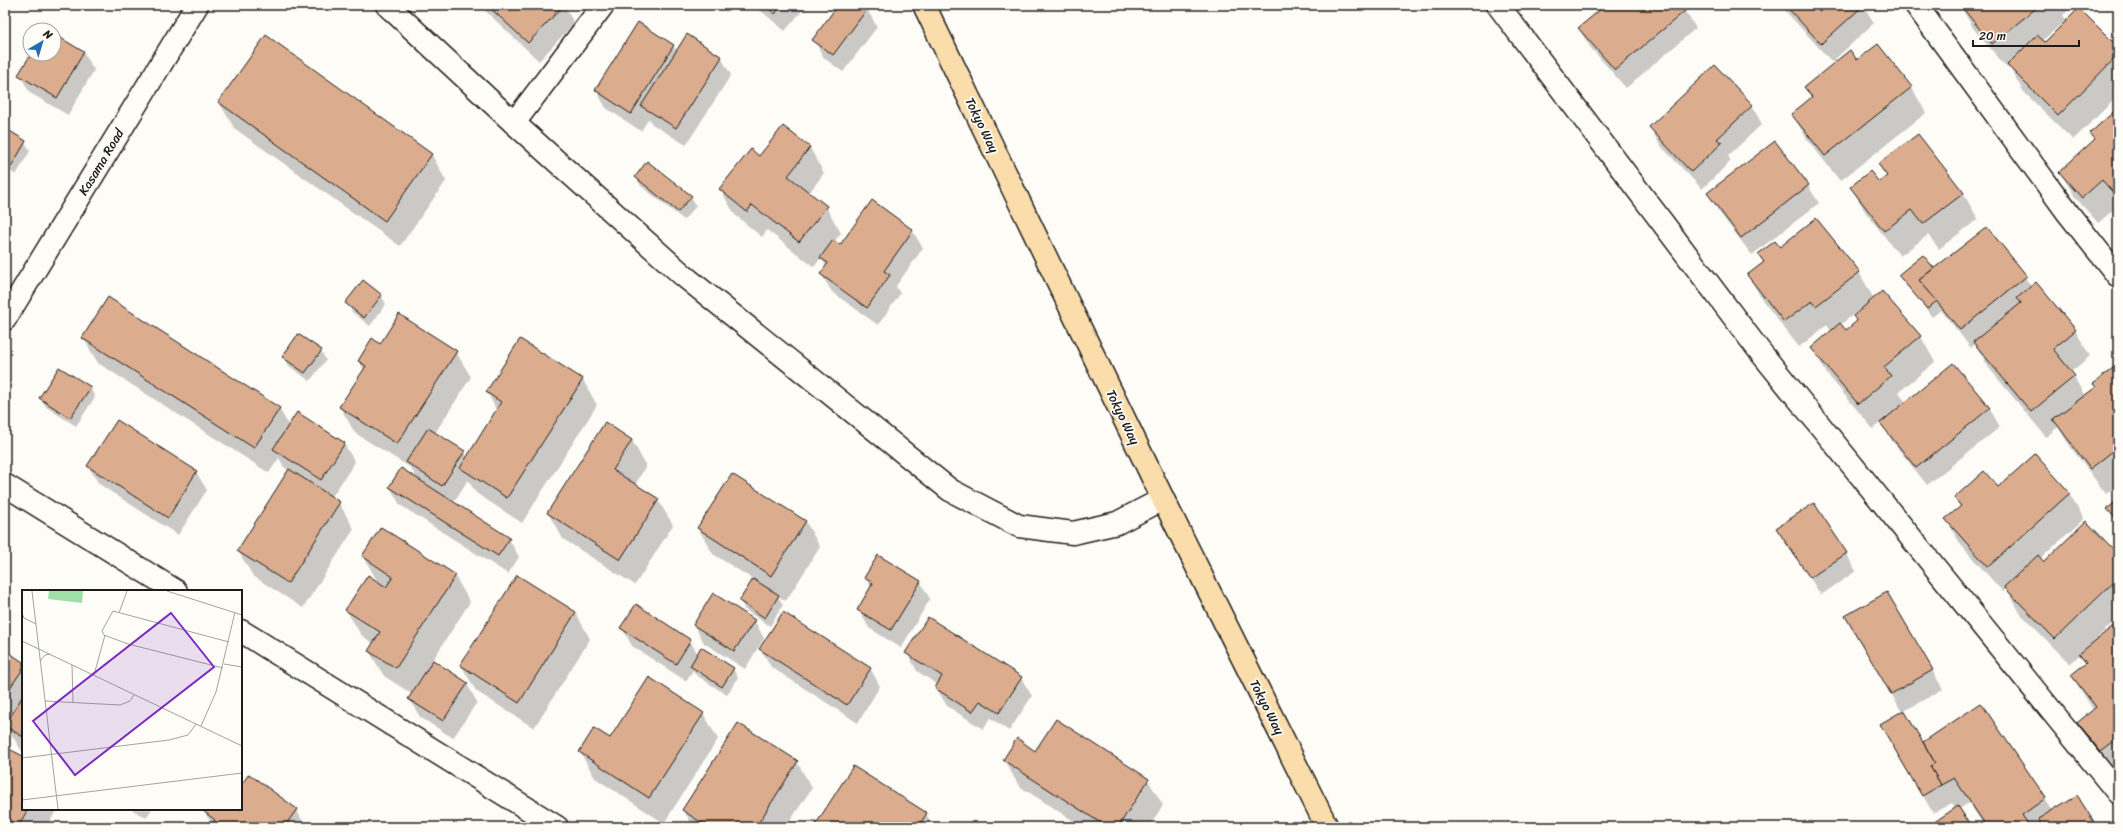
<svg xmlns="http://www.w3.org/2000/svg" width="2123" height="832" viewBox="0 0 2123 832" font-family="Sriracha,sans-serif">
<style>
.shadow{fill:#0003;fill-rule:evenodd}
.building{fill:#dcac8e;stroke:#1c1c1c}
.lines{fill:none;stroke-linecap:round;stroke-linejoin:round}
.minor-casing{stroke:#1c1c1c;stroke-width:25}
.major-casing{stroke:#1c1c1c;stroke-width:25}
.minor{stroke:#fdfcf7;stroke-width:22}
.major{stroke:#faddab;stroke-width:22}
.labels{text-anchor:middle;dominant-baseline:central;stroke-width:3.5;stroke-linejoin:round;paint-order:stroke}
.street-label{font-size:13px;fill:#1c1c1c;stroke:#fdfcf7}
.inset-road{fill:none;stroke:#a3a29f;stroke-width:1}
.view{fill:#7b2cbf;fill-opacity:0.15;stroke:#7b2cbf;stroke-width:2}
.inset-edge{fill:none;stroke:#1c1c1c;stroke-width:2}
</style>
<rect width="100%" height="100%" fill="#fdfcf7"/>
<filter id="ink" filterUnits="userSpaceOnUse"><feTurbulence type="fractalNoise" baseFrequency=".025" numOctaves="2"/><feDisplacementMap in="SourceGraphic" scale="8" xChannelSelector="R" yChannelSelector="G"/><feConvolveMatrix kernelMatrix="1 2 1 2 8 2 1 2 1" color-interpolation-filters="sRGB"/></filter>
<g filter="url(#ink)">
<g class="shadow">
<path d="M479 5H564L574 23 539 61Z"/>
<path d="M754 5H807L785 31Z"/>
<path d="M840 5H862L867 9 877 27 843 72 824 58 814 40Z"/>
<path d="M1607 5H1681L1696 28 1626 88 1590 47 1579 29Z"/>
<path d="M1780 5H1863L1874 23 1832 62Z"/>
<path d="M1960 5H2075L2063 15 2067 22 2118 48V96L2073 140 2023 91 2010 68 2008 69 1973 28ZM2065 21 2066 22 2045 44 2042 41Z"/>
<path d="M54 35 84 53 94 70 68 115 30 93 20 75 32 54H54Z"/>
<path d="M266 37 432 155 446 181 400 246 234 128 219 102Z"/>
<path d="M1877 45 1912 88 1926 113 1840 181 1807 139 1792 114 1812 99 1805 87 1857 61Z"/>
<path d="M673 46 677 51 721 57 731 75 686 145 652 124 649 118 641 131 606 108 596 90Z"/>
<path d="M1752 106 1762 124 1728 156 1731 161 1702 189 1660 145 1650 127Z"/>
<path d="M2118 109V206L2098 223 2075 197 2060 172 2095 140 2091 133Z"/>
<path d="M783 127 810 148 824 173 809 193 826 207 841 233 834 242 840 246 912 230 923 248 896 286 900 294 878 325 832 292 821 274 827 267 821 258 814 267 767 230 762 237 735 215 720 189 760 157Z"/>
<path d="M5 130 25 142 30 151 16 175 5 168Z"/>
<path d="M1775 142 1808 186 1819 203 1752 255 1718 211 1708 193Z"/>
<path d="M1879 165 1963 193 1978 219 1939 249 1928 235 1900 256 1866 213 1851 187 1879 183 1887 177Z"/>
<path d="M636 177 691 197 696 206 684 220 641 186Z"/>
<path d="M1987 228 2032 287 2075 330 2090 356 2071 372 2085 396 2118 366V484L2106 494 2069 445 2058 427 2046 437 1989 368 1975 344 1971 348 1941 310 1932 317 1900 275 1922 256 1934 270Z"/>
<path d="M1780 248 1859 272 1874 299 1882 292 1921 337 1935 362 1899 392 1906 403 1953 364 1990 409 2000 427 1927 485 1892 441 1881 422 1873 429 1827 374 1812 348 1832 332 1827 325 1799 347 1763 301 1748 275 1764 263 1759 254ZM1859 310 1858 322 1846 332 1840 325Z"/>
<path d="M381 295 386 304 370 326 352 312 347 303Z"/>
<path d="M83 338 279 408 289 426 344 444 355 462 331 498 339 503 354 529 303 608 253 576 238 551 289 471 284 467 279 458 269 473 98 363Z"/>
<path d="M520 340 583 380 597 405 522 523 476 493 468 480 453 503 509 539 519 557 508 574 400 505 390 487 418 481 411 468 355 433 340 407 364 370 359 361 380 345 456 352 471 377 435 433 464 452 467 458 497 411 487 392Z"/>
<path d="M321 351 326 360 310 381 289 366 284 357Z"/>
<path d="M90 388 95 397 76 426 46 407 41 398Z"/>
<path d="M632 440 646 466 635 485 658 500 673 525 635 585 563 539 548 513Z"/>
<path d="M2035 455 2070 494 2084 519 2040 559 2044 563 2118 555V618L2094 641 2095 642 2118 624V776L2093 749 2079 724 2094 711 2072 676 2086 665 2080 654 2070 664 2020 613 2007 589 2003 592 1961 545 1946 519 1960 507 1955 499 1998 488Z"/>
<path d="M88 466 196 472 207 490 178 535 99 484Z"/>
<path d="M733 475 806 522 820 547 786 601 778 596 783 605 770 626 745 610 740 601 754 580 713 554 698 528Z"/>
<path d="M2118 501V526L2108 509Z"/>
<path d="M381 528 455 576 470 602 432 661 467 684 477 702 453 738 420 717 409 699 412 694 384 676 369 651 374 644 361 635 346 610 379 584 363 556Z"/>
<path d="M1778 529 1846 553 1856 571 1821 595Z"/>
<path d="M518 576 576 613 590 639 534 728 476 691 461 665Z"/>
<path d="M866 578 920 581 930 599 901 648 869 628 859 610 871 588Z"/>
<path d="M1887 593 1943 689 1904 711 1923 744 1981 704 2053 811 2096 827H1985L1969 803 1959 809 1971 827H1932L1956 809 1952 803 1933 813 1881 724 1902 712 1857 635Z"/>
<path d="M754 620 764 638 745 669 704 643 694 625Z"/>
<path d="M622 628 690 641 698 654 733 669 738 678 727 695 696 675 693 670 686 681 632 646Z"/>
<path d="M761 649 870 668 880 686 858 723 771 667Z"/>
<path d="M5 651 23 663V753L11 734 8 738 5 737Z"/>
<path d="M907 653 1021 678 1032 696 1009 731 990 718 983 729 947 706 936 688 938 685 917 671Z"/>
<path d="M703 713 718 739 664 823 595 778 580 752 610 739Z"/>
<path d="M5 748 23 757V809H57L47 827H5Z"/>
<path d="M1036 752 1148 780 1163 805 1149 827H1083L1019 786 1004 760Z"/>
<path d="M797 762 812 788 786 827H693L684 810Z"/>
<path d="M853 767 926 814 934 827H815Z"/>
<path d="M241 787 296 809 306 827H211L212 825 204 811 206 809H241Z"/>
<path d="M131 809H152L146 818Z"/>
</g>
<g class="building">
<path d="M487 5H564L528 43Z"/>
<path d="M764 5H782L775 14Z"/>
<path d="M838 5H863L868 8 833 55 812 40Z"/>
<path d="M1606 5H1682L1686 10 1615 70 1578 28Z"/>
<path d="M1785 5H1864L1821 44Z"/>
<path d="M1960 5H2040L1992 44Z"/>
<path d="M2079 8 2118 47V55L2058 116 2007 65 2037 35 2045 42Z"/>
<path d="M638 22 674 45 631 114 595 90Z"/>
<path d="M54 34 84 52 57 98 18 75 31 54H54Z"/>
<path d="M687 34 722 57 676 128 641 106Z"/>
<path d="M266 35 432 154 385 221 218 102Z"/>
<path d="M1878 44 1912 87 1825 156 1791 114 1812 97 1804 87 1850 50 1857 60Z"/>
<path d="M1715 65 1753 105 1717 139 1722 143 1691 172 1649 127Z"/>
<path d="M2118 108V195L2117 197 2102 180 2082 198 2059 172 2095 139 2090 133Z"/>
<path d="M783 126 810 147 788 176 827 206 799 242 752 205 747 212 719 189 751 149 759 156Z"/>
<path d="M5 128 26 141 11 167 5 163Z"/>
<path d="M1918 134 1964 193 1923 224 1912 210 1884 231 1850 187 1870 171 1879 182 1887 176 1878 164Z"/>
<path d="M1775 141 1809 185 1741 238 1707 193Z"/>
<path d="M647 161 692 196 678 212 635 177Z"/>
<path d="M872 200 913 230 884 271 890 275 867 308 820 274 828 263 820 258 833 240 840 245Z"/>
<path d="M1816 218 1860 272 1816 306 1812 301 1784 322 1747 275 1764 262 1758 254 1775 241 1780 247Z"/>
<path d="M1987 227 2027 276 1960 330 1919 280Z"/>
<path d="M1923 255 1934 268 1919 280 1937 301 1927 309 1898 275Z"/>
<path d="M363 280 382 295 364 318 345 303Z"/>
<path d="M2036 282 2076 330 2053 349 2075 376 2031 412 1973 342 2021 303 2017 298Z"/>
<path d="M1882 291 1921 336 1884 367 1891 376 1858 404 1811 348 1840 323 1846 330 1857 321 1853 316Z"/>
<path d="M108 297 280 408 254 448 82 338Z"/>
<path d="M399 314 457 351 397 444 339 407 366 366 358 361 372 338 380 344Z"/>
<path d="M298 334 322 350 305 373 282 357Z"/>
<path d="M520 339 583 379 507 498 460 468 501 402 486 392Z"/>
<path d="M1953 363 1990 408 1916 468 1880 423Z"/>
<path d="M2118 364V447L2090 469 2053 419 2096 387 2093 384Z"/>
<path d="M59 367 91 387 70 418 39 398Z"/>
<path d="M297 412 345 443 321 480 273 449Z"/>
<path d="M117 420 197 471 168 518 87 466Z"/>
<path d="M605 422 632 440 613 470 659 499 620 560 547 513Z"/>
<path d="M428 428 465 451 442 486 406 462Z"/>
<path d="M2035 454 2070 493 1988 567 1945 519 1961 506 1954 498 1984 471 1998 487Z"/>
<path d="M401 468 510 538 498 556 389 487Z"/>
<path d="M289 469 340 502 288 583 237 551Z"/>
<path d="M732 474 806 521 771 576 697 528Z"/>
<path d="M2118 500V521L2107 509Z"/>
<path d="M1814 503 1847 553 1810 578 1776 528Z"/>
<path d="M2086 521 2118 554V578L2055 639 2004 587 2038 555 2044 562Z"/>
<path d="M381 527 456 575 396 668 368 651 380 632 345 610 368 575 386 587 393 577 362 556Z"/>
<path d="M878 555 921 581 891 630 857 610 873 583 864 578Z"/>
<path d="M517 575 576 612 519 703 460 665Z"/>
<path d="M753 579 779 595 765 618 739 601Z"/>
<path d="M1887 592 1933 670 1891 694 1845 616Z"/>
<path d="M713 593 755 620 734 651 693 625Z"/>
<path d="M636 604 691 640 676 664 620 628Z"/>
<path d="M783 612 871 668 847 705 759 649Z"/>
<path d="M928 617 1022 677 999 713 980 701 972 712 935 688 942 676 905 653Z"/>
<path d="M2118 622V739L2101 752 2077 723 2096 707 2071 675 2086 663 2079 654Z"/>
<path d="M701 647 734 668 722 687 690 666Z"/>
<path d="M5 650 23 662V669L5 695Z"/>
<path d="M433 660 468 683 443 721 408 699Z"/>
<path d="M649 677 704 713 649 798 579 752 594 728 610 738Z"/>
<path d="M23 695V737L5 726Z"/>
<path d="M1981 703 2046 798 2022 815 2030 827H1987L1954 778 1941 785 1930 766 1935 763 1923 742Z"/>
<path d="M1904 710 1935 763 1930 766 1941 785 1922 796 1880 724Z"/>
<path d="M1056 719 1149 779 1118 827H1107L1003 760 1017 738 1035 751Z"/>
<path d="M738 723 798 761 756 827H708L682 810Z"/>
<path d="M5 747 23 756V809H28L18 827H5Z"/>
<path d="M853 766 927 813 918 827H814Z"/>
<path d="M249 774 297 809 284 827H209L215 820 203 811 205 809H241V785Z"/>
<path d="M2077 795 2097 827H2043L2038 819Z"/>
<path d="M1958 806 1972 827H1931L1930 825Z"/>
</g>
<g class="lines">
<defs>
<g id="minor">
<path d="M387 5 514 123 684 276 950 490 1019 526 1073 533 1117 523 1163 499"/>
<path d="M1498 5 1758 349 2118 793"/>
<path d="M1916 5 2068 213 2118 276"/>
<path d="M514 123 603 5"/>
<path d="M5 319 197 5"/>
<path d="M5 485 176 591"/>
<path d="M241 631 557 827"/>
</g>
<path id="major" d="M924 5 1163 499 1327 827"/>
</defs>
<use href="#minor" class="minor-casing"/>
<use href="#major" class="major-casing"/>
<use href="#minor" class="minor"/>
<use href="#major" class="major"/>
</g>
</g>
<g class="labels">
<g class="street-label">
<text transform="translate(982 125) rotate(64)">Tokyo Way</text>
<text transform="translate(101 162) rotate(-59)">Kasama Road</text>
<text transform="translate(1123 417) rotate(64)">Tokyo Way</text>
<text transform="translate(1267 707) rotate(63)">Tokyo Way</text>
</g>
</g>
<g transform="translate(22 590)">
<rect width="220" height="220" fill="#fdfcf7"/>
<path d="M27 1H61L60 13 26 9Z" fill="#a1dfa8"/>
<path class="inset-road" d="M10 1 36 219M145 1 220 25M0 23 2 28 14 34M97 23 105 1M0 51 220 156M18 71 23 65 28 64M202 74 220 77M50 75 51 113M201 78 106 54 82 45 80 41 91 21 207 52M72 85 83 45M23 111 98 115 108 111 112 105M179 136 194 102 213 22M0 168 147 150 166 145 174 134M0 210 220 183"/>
<path class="view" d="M149 23 192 77 53 185 11 131Z"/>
<rect width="220" height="220" class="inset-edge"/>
</g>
<rect width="2123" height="832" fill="none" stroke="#fdfcf7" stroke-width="20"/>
<rect x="10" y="10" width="2103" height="812" fill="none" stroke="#1c1c1c" stroke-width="1.5" filter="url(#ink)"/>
<g transform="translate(42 42) rotate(38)"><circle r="19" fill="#fdfcf7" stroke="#a3a29f"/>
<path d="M0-3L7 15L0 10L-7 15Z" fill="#1f6fb2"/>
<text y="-6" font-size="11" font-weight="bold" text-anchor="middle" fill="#1c1c1c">N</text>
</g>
<path d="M1973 40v6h106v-6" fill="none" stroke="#1c1c1c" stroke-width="2"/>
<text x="1979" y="40" font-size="12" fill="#1c1c1c" stroke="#fdfcf7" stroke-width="3" paint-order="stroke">20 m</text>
</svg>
